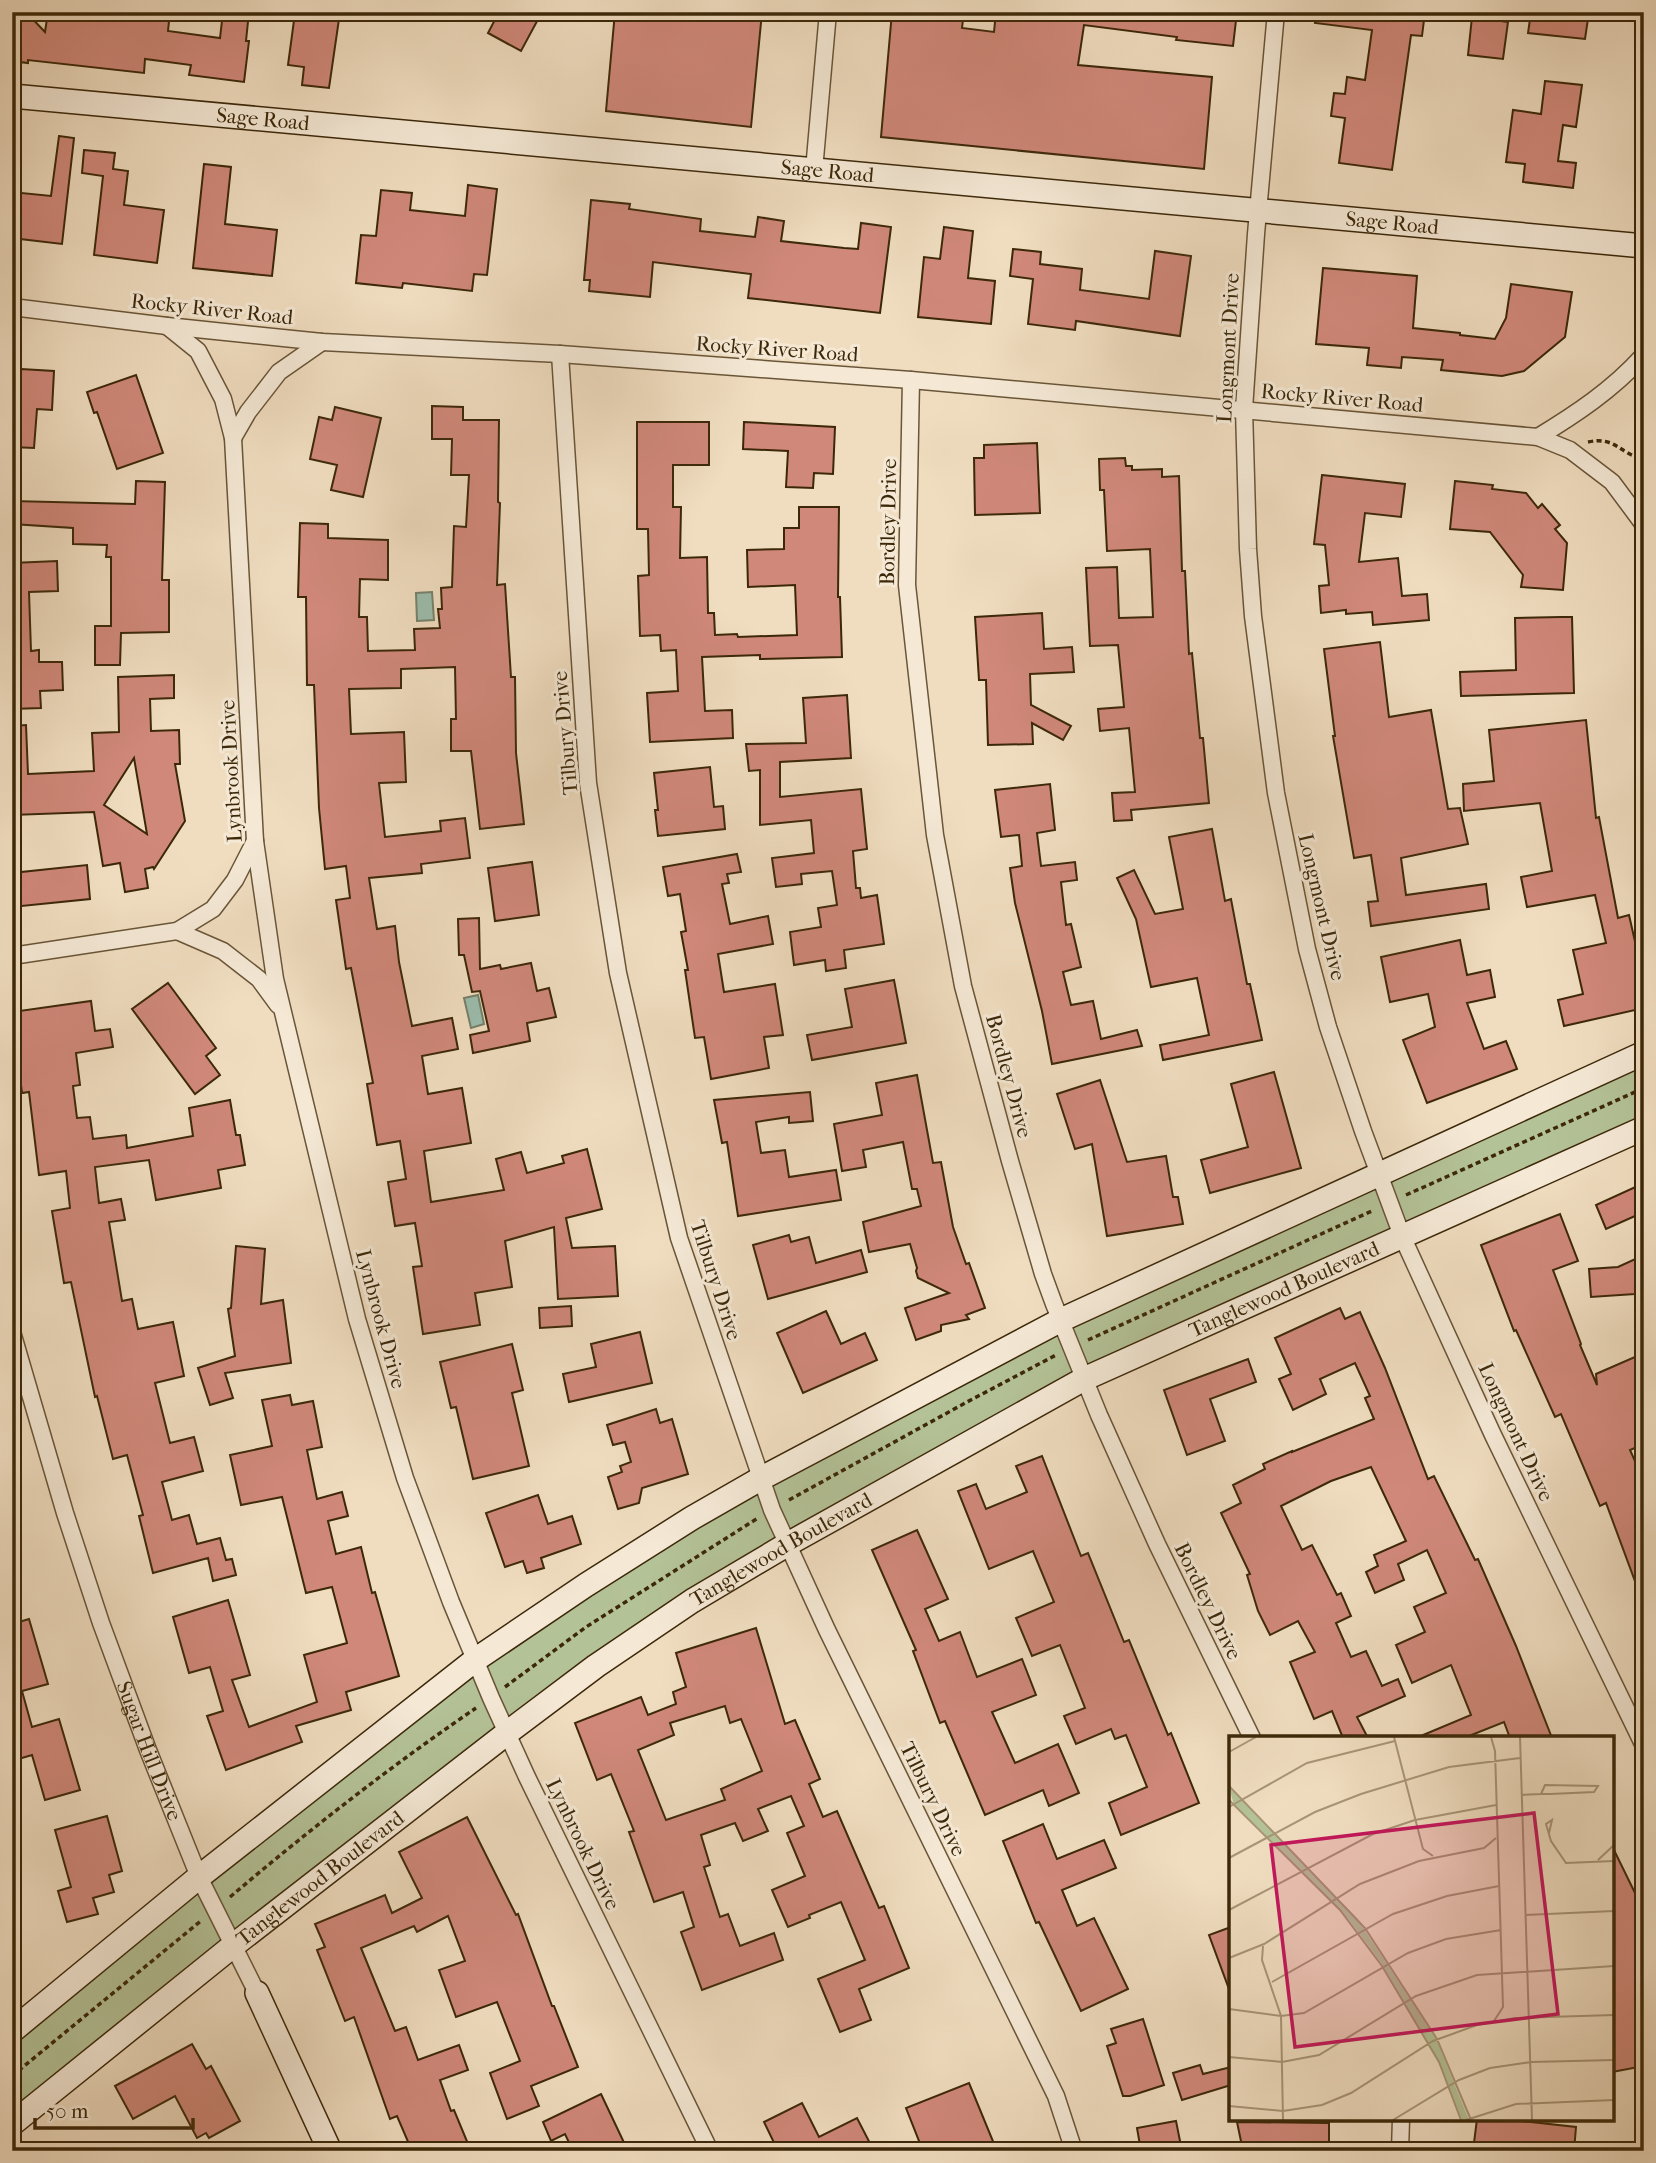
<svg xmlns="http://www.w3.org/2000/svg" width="1656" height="2163" viewBox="0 0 1656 2163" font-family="'IM FELL French Canon',serif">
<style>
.green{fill:#b4c297;stroke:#787550;stroke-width:2}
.water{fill:#9bbdad;stroke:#75816b;stroke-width:2}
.building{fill:#d0887a;stroke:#3c2809;stroke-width:2;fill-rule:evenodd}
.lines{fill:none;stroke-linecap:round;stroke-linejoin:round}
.street-casing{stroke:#695537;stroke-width:19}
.secondary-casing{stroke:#3c2809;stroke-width:26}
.path{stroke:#3c2809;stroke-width:3.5;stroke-dasharray:5 3.5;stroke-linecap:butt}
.street{stroke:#f5e9d6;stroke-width:16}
.secondary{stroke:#f5e9d6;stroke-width:23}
.labels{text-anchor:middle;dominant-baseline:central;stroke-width:6;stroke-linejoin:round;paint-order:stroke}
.street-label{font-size:21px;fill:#3c2809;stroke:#f5e9d6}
.inset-road{fill:none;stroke:#a89577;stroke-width:2}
.view{fill:#c2185b;fill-opacity:0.15;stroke:#c2185b;stroke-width:3.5}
.inset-edge{fill:none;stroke:#3c2809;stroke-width:3.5}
</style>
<rect width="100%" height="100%" fill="#f0ddc0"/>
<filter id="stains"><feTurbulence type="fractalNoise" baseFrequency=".00286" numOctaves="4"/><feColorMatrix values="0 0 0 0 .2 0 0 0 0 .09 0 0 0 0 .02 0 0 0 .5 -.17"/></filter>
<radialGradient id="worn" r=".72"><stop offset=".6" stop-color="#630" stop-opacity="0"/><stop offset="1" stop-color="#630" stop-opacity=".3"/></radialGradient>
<path class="green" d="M1644 1061V1119L793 1532 12 2113V2039L473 1671 679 1533 1056 1329Z"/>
<g class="water">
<path d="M432 592 434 620 417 621 416 593Z"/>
<path d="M478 995 484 1024 471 1028 464 998Z"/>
</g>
<g class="building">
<path d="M12 12H26L45 32 48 12H170L168 31 220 38 223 12H249L246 41H249L244 82 189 75 191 65 145 59 144 73 28 60V63L12 61Z"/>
<path d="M499 12H542L521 51 488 33Z"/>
<path d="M615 12H633L684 19V12H762L751 127 606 111Z"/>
<path d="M892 12 963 20 962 28 994 32 996 12H1019L1057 16 1058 12H1237L1233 46 1176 40 1177 37 1084 25 1078 65 1212 77 1204 169 881 137Z"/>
<path d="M1316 12H1425L1422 36 1411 35 1392 170 1339 163 1345 118 1331 116 1334 93 1345 94 1347 77 1365 80 1372 30 1315 23Z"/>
<path d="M1531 12H1589L1585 39 1528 33Z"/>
<path d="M295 13 339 19 329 88 302 85 304 67 288 65Z"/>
<path d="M1472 17 1508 22 1503 59 1468 55Z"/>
<path d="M1545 81 1582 85 1576 127 1563 125 1558 161 1576 163 1573 188 1523 182 1525 164 1506 162 1513 110 1541 114Z"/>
<path d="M59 136 74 138 62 244 12 238V192L51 196Z"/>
<path d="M84 150 115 153 113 169 128 171 124 205 164 210 157 263 94 255 103 176 82 173Z"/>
<path d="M204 164 231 167 225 224 277 230 272 276 193 268Z"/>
<path d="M468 185 497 189 487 275 474 274 472 291 403 283 402 288 356 283 361 235 376 236 381 190 412 193 410 210 465 216Z"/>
<path d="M591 200 630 204 629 209 701 219 700 231 755 237 758 217 784 221 781 241 844 248 858 249 861 223 891 227 880 313 748 298 751 274 653 262 650 297 589 291 590 280H584Z"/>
<path d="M944 227 973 231 968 278 995 281 991 324 918 317 924 257 940 259Z"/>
<path d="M1013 249 1041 252 1040 264 1082 269 1080 290 1149 299 1155 251 1191 256 1180 336 1076 321 1075 330 1028 324 1033 279 1010 276Z"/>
<path d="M1323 268 1417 276 1413 328 1460 333V335L1495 339 1506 318 1511 284 1572 292 1565 337 1524 371 1502 376 1441 370 1443 360 1402 357 1401 368 1367 365 1369 348 1316 344Z"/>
<path d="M21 369 54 371 52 410 37 409 34 448 12 447V395L20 396Z"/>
<path d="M136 375 163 453 117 469 97 412 94 413 87 392Z"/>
<path d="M432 406 463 407V420H499L498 502 500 503 497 585 505 584 511 677H515L516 753 524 824 480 829 471 751H451V719H456L455 667 401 669V688L349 689 351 734 404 732 406 782 379 783 385 837 441 831 440 821 465 818 470 858 421 864 422 873 369 878 377 929 395 926 399 962 412 1026 452 1018 458 1049 422 1056 428 1094 462 1088 471 1143 424 1151 431 1202 504 1190 496 1159 521 1152 527 1173 564 1163 562 1156 587 1149 602 1209 566 1218 572 1248 615 1246 618 1296 558 1299 554 1227 505 1241 512 1287 475 1293 480 1325 423 1334 413 1267 422 1266 415 1223 395 1226 388 1182 406 1179 400 1141 377 1145 367 1084 373 1083 351 968 346 969 336 900 350 898 346 866 325 869 319 808 314 685H307L306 597H298L300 523 328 524V538L388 540V580L360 579 359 617H367L368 651 415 650 414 629 440 628 438 609H442L441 588 452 587 454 526 466 527 469 475H451L452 439H432Z"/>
<path d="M335 407 381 418 363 497 331 490 337 465 310 459 319 417 332 420Z"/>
<path d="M637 422H709V465H673V507H681L680 558 707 557 708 613H714L715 635 737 634 738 637 797 635 795 585 748 587 747 550 784 549V528H799V507H839L838 597H840L842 657 760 659V655L702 657 705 711 732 710 733 738 650 742 647 693 678 691 676 650 661 651 660 635 640 636 638 576 649 575 648 529H637Z"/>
<path d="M744 422 835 427 833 474 814 473 813 488 786 487 788 451 743 449Z"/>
<path d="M1037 443 1040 513 975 515 974 458H984V445Z"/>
<path d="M1125 458 1126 466H1132V470L1162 469V477L1179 476 1182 571H1185L1189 654 1192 653 1200 738H1203L1209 803 1131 810 1132 820 1114 821 1112 793 1135 792 1129 728 1100 731 1098 709 1124 707 1118 645 1090 646 1086 568 1117 567 1119 618 1153 617 1150 549 1107 551 1104 490H1100L1099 459Z"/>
<path d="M1322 475 1405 484 1401 517 1365 513 1359 562 1398 558 1402 596 1427 594 1429 620 1373 625 1372 612 1346 614V610L1321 613 1319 586 1329 585 1325 545 1314 544Z"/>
<path d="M136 481 165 482 162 580H169V632L121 633 120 665H95V626H111V557H106L107 545 73 544V528L12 524V501L135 504Z"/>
<path d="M1455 481 1493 485 1492 489 1526 493 1538 508 1542 504 1560 525 1555 529 1567 543 1563 590 1521 587 1523 575 1490 532 1450 529Z"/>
<path d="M57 561 58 591 29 592 31 651 39 650V662H62L63 690 40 691 41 708 12 709V563Z"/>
<path d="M1042 613 1044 649 1072 647 1074 672 1030 674 1031 705 1071 726 1063 740 1032 723 1033 744 988 745 986 680H979L975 617Z"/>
<path d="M1561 617H1572L1574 693 1461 696 1460 672 1516 670 1515 618Z"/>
<path d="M1380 642 1389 717 1431 710 1448 809 1460 808 1468 844 1401 858 1406 895 1486 884 1489 909 1371 926 1368 902 1378 901 1371 855 1354 858 1333 736H1335L1324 649Z"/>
<path d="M174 675V698L150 699 151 731 179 730 180 764H175L185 821 154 869 153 867 145 869 148 888 125 892 120 863 103 866 94 812 12 815V726L26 725 28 774 94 771 92 733 119 732 118 677ZM134 758 147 834 104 805Z"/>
<path d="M847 695 851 758 780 762V797L861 789 867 849 853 851 856 888H860L861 898 877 895 884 944 844 950 846 968 826 971 825 960 794 965 790 932 821 927 818 908 837 905 832 871 801 874 802 884 776 887 772 858 814 853 811 820 760 825V770L749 771 746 744 806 743 803 698Z"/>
<path d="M1586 720 1596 818 1599 817 1618 918 1629 915 1644 981V1008L1564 1026 1558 1000 1583 994 1573 950 1606 943 1595 895 1527 907 1521 877 1552 871 1540 803 1464 811 1463 784 1494 781 1489 730Z"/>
<path d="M710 767 714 807 723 806 725 829 658 836 655 810H658L654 773Z"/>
<path d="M1050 784 1055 830 1037 833 1041 866 1075 862 1077 880 1061 882 1066 925 1071 924 1081 967 1063 972 1071 1005 1093 1001 1101 1039 1137 1030 1142 1046 1052 1064 1042 1011 1015 903 1010 868 1022 866 1019 835 1001 837 995 790Z"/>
<path d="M1212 829 1225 901 1231 899 1247 984H1250L1262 1040 1163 1060 1160 1045 1209 1035 1197 978 1151 987 1136 919 1117 878 1134 870 1155 914 1183 909 1169 837Z"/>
<path d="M737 854 741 872 727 874 729 883 722 884 730 924 768 916 773 944 718 954 724 992 775 984 783 1035 764 1037 769 1068 711 1079 704 1037 695 1038 685 970H688L681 932 686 931 680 894 668 896 663 867Z"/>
<path d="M532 862 539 915 495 921 488 868Z"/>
<path d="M87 865 90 899 12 907V873Z"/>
<path d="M479 918 480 969 500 965 501 969 531 963 537 991 549 988 556 1017 527 1023 530 1041 473 1053 470 1035 489 1031 480 991 472 992 464 955H459L458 919Z"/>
<path d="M1460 940 1467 975 1490 970 1495 997 1467 1003 1484 1049 1506 1041 1517 1069 1427 1103 1403 1040 1435 1027 1428 994 1390 1002 1381 957Z"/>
<path d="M894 980 906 1043 812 1060 807 1035 852 1027 845 989Z"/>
<path d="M168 983 216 1048 206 1056 220 1075 195 1094 132 1009Z"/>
<path d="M91 1001 95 1031 110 1029 113 1047 76 1053 80 1085 73 1086 77 1118 90 1117 93 1139 126 1135 127 1148 193 1136 189 1108 230 1100 236 1135H240L245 1165 218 1170 221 1188 156 1200 149 1160 95 1167 99 1203 121 1199 125 1220 109 1222 122 1301 132 1299 138 1329 173 1322 184 1376 155 1383 170 1443 194 1437 203 1471 162 1482 172 1520 189 1515 197 1544 220 1538 226 1560 232 1559 236 1575 213 1581 208 1558 153 1573 139 1516 143 1515 127 1455 113 1459 97 1396 95 1397 71 1282 64 1283 52 1211 70 1208 66 1171 39 1175 29 1092 22 1093 12 1012Z"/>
<path d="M1274 1072 1301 1168 1210 1193 1201 1160 1248 1147 1231 1084Z"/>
<path d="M917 1075 933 1163 941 1162 953 1227 966 1264 969 1263 985 1308 966 1315 969 1319 941 1325V1331L916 1340 905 1308 949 1293 918 1278 916 1271 917 1268 910 1244 869 1252 863 1222 921 1206 917 1189H912L903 1142 863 1150 866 1167 842 1171 834 1124 882 1115 876 1083Z"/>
<path d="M1100 1080 1127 1162 1166 1156 1173 1197H1178L1183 1224 1107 1236 1092 1144 1075 1149 1057 1094Z"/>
<path d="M810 1092 813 1121 789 1123V1117L756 1122 761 1153 785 1150 789 1177 836 1170 841 1200 738 1216 727 1142 722 1143 714 1100Z"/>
<path d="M1644 1183V1212L1606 1229 1596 1205Z"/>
<path d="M1560 1214 1578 1261 1553 1270 1581 1344 1580 1345 1597 1385 1596 1374 1644 1353V1444L1630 1450 1644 1481V1599L1642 1600 1606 1503 1600 1506 1561 1414 1555 1417 1516 1330 1514 1331 1481 1245Z"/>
<path d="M789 1235 791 1242 809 1237 816 1263 861 1250 867 1272 768 1299 753 1245Z"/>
<path d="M236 1246 265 1249 261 1304 283 1300 291 1363 225 1373 233 1398 210 1405 198 1368 235 1356 228 1309 231 1308Z"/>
<path d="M1644 1255V1290L1635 1294 1591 1297 1589 1269 1618 1267Z"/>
<path d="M571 1306 572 1326 540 1328 539 1308Z"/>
<path d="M1340 1308 1345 1319 1360 1312 1385 1368 1428 1479 1434 1476 1475 1560 1478 1559 1516 1646 1552 1738H1510L1504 1722 1464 1738H1416L1471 1715 1451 1665 1412 1683 1396 1645 1425 1632 1414 1607 1446 1593 1427 1550 1398 1564 1404 1580 1375 1593 1366 1572 1378 1566 1374 1555 1406 1541 1371 1467 1331 1481 1281 1506 1302 1550 1312 1545 1337 1595 1341 1593 1351 1616 1336 1623 1351 1657 1366 1651 1382 1686 1398 1679 1405 1696 1357 1717 1368 1738H1343L1332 1711 1314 1719 1290 1662 1315 1652 1298 1621 1270 1635 1258 1611 1247 1575 1250 1574 1221 1513 1241 1503 1233 1485 1265 1469 1263 1464 1292 1451V1452L1374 1419 1365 1398 1370 1396 1355 1363 1320 1379 1326 1394 1293 1410 1279 1379 1291 1374 1275 1338Z"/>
<path d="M826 1311 841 1344 865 1333 877 1360 803 1393 777 1333Z"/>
<path d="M640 1332 652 1383 569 1402 563 1374 596 1367 591 1344Z"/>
<path d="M512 1344 523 1390 512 1393 529 1466 473 1479 456 1407 451 1408 440 1362Z"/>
<path d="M1248 1359 1256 1382 1210 1399 1225 1441 1187 1455 1164 1390Z"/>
<path d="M290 1395 292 1405 313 1401 322 1447 307 1450 317 1499 342 1492 348 1516 328 1521 336 1554 361 1547 372 1593 375 1592 399 1676 346 1692 351 1710 296 1726 302 1742 226 1770 207 1716 223 1711 210 1667 189 1673 173 1617 228 1600 250 1675 232 1680 249 1727 317 1702 304 1655 347 1643 332 1587 306 1593 282 1497 241 1505 230 1455 272 1446 262 1400Z"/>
<path d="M656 1409 660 1423 672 1419 688 1474 642 1488 639 1503 618 1509 608 1477 622 1472 620 1466 631 1462 625 1442 613 1445 607 1425Z"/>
<path d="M1042 1456 1081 1556 1088 1553 1124 1642 1129 1640 1168 1735 1171 1733 1199 1803 1121 1835 1109 1803 1147 1787 1126 1735 1115 1739 1111 1729 1076 1744 1064 1716 1085 1708 1060 1645 1032 1656 1016 1618 1054 1602 1033 1551 989 1569 958 1491 976 1484 986 1509 1027 1492 1016 1466Z"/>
<path d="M538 1495 548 1524 572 1516 581 1544 541 1558 544 1568 527 1573 523 1561 505 1567 486 1513Z"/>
<path d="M917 1530 948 1599 925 1609 939 1641 960 1632 977 1677 1022 1659 1036 1695 992 1712 1015 1763 1058 1744 1079 1793 1049 1806 1043 1790 985 1815 945 1721 940 1723 913 1651 916 1650 872 1550Z"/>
<path d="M29 1619 48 1684 22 1691 32 1727 59 1719 80 1790 45 1800 32 1755 12 1761V1624Z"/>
<path d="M756 1628 785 1724 795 1720 820 1779 809 1784 823 1817 837 1811 879 1908 884 1906 909 1968 859 1989 871 2020 840 2032 818 1979 865 1960 841 1902 809 1915 810 1918 788 1927 772 1890 805 1876 787 1833 804 1826 791 1796 758 1809 768 1831 743 1841 735 1823 701 1835 710 1865 704 1867 720 1917 728 1914 740 1946 774 1933 783 1960 702 1990 681 1932 694 1927 683 1892 654 1902 629 1832 634 1831 611 1774 597 1780 575 1723 641 1697 648 1715 676 1704 673 1692 686 1687 676 1653ZM725 1706 730 1723 741 1719 762 1771 721 1789 725 1800 666 1820 638 1750 674 1735 670 1723Z"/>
<path d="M107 1816 122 1871 109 1875 114 1892 93 1898 98 1914 67 1922 58 1891 71 1887 55 1830Z"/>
<path d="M467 1817 516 1915 518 1914 552 2006H554L578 2067 531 2086 539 2106 507 2119 490 2073 520 2061 497 2002 456 2017 439 1970 465 1961 448 1916 417 1932 414 1926 361 1948 395 2031 406 2027 418 2060 459 2045 468 2070 440 2080 451 2111 454 2110 471 2151H412L397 2116 390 2119 354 2017 345 2021 317 1950 325 1947 315 1924 385 1895 392 1913 422 1898 399 1852Z"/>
<path d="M1043 1824 1057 1859 1104 1840 1116 1868 1062 1890 1077 1926 1094 1918 1128 1989 1081 2011 1039 1922 1036 1923 1003 1841Z"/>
<path d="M1612 1846 1635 1893 1644 1917V1965L1637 1968 1644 1983V2066L1612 2072Z"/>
<path d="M1231 1927V1989H1229L1209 1935Z"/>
<path d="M1143 2019 1164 2085 1130 2096H1123L1107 2046 1116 2043 1111 2029Z"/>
<path d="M192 2044 206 2069 211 2066 240 2121 209 2138 206 2133 197 2138 175 2096 133 2119 115 2086Z"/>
<path d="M1200 2065 1203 2074 1231 2067V2085L1182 2100 1173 2073Z"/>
<path d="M969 2083 997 2151H923L906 2108Z"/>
<path d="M601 2094 628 2151H573L565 2134 551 2141 543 2122Z"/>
<path d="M802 2103 819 2137 857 2118 874 2151H778L764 2122Z"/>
<path d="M1477 2119H1504L1576 2127 1574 2151H1473Z"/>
<path d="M1176 2121 1182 2151H1141L1137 2128Z"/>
<path d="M1237 2122 1329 2123V2151H1289V2146H1242Z"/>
</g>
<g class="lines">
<defs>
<g id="street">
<path d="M1276 12 1256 234 1244 409 1248 549 1253 616 1276 793 1307 949 1328 1027 1363 1131 1402 1236 1493 1435 1644 1746"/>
<path d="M814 170 828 12"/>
<path d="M12 307 167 326 322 342 560 354 911 380 1538 437 1570 450 1612 482 1644 525"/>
<path d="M167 326 198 351 223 399 233 438 255 841 275 979 357 1319 405 1478 451 1602 491 1698 527 1777 710 2151"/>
<path d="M560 354 588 783 618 973 679 1238 772 1510 827 1630 1056 2096 1074 2151"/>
<path d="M911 380 907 585 935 835 963 986 1010 1161 1043 1274 1054 1304 1099 1415 1157 1544 1252 1738"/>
<path d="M1538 437C1576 414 1612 390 1642 357"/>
<path d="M233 438 248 412 279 372 322 342"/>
<path d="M177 931 223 951 259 979 278 1005"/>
<path d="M12 956 177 931 213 909 235 880 255 841"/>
<path id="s1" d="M12 1332 65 1513 101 1623 148 1750 199 1877 257 1993"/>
<path d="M1400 2151 1401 2119"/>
</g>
<g id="secondary">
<path id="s2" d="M12 96 1644 246"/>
<path d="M257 1993 330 2151"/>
<path d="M12 2031 199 1877 475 1660 586 1585 692 1518 760 1479 1061 1320 1644 1053"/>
<path id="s3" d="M12 2124 234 1945 507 1733 596 1666 692 1601 788 1544 1084 1379 1644 1128"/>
</g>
</defs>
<use href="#street" class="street-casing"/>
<use href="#secondary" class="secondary-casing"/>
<g class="path">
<path d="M1588 442C1616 436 1619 454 1644 459"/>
<path d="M1406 1195 1644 1088"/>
<path d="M1088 1340 1374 1210"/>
<path d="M789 1500 967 1402 1056 1355"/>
<path d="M505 1687 586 1627 758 1518"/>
<path d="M230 1897C309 1830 391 1766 476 1708"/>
<path d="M12 2076 202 1920"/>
</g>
<use href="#street" class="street"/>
<use href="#secondary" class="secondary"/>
</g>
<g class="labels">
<g class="street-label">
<text stroke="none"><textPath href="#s2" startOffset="252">Sage Road</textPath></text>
<text stroke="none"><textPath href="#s2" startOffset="819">Sage Road</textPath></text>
<text stroke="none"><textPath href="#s2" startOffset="1386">Sage Road</textPath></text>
<text transform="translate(212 309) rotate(6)">Rocky River Road</text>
<text transform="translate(1228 348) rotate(-87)">Longmont Drive</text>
<text transform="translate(777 349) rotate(4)">Rocky River Road</text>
<text transform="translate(1342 398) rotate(5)">Rocky River Road</text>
<text transform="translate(888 522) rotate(-89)">Bordley Drive</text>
<text transform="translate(565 733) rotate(-95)">Tilbury Drive</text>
<text transform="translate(231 771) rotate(-93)">Lynbrook Drive</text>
<text transform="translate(1322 907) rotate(77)">Longmont Drive</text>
<text transform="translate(1009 1076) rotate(75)">Bordley Drive</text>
<text transform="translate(716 1280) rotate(72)">Tilbury Drive</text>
<text stroke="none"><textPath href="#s3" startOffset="1528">Tanglewood Boulevard</textPath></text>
<text transform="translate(381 1319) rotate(75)">Lynbrook Drive</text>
<text transform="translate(1516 1432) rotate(65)">Longmont Drive</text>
<text stroke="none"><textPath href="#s3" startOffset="961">Tanglewood Boulevard</textPath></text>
<text transform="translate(1208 1601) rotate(64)">Bordley Drive</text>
<text stroke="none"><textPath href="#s1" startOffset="441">Sugar Hill Drive</textPath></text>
<text transform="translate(933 1799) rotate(64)">Tilbury Drive</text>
<text transform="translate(583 1844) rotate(64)">Lynbrook Drive</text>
<text stroke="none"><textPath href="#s3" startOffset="394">Tanglewood Boulevard</textPath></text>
</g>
</g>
<g transform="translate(1229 1736)">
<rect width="385" height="385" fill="#f0ddc0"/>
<path d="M0 51 128 182 207 303 240 384H233L211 327 153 228 120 184 5 69Z" fill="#b4c297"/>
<path class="inset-road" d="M165 1 194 113 204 120M262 1 266 15 274 271 265 285M291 1 303 384M0 16 27 1M0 50 136 192 208 303 242 384M292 59 312 58H321L365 56 369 50 316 49 312 58M0 64 111 174 153 230 210 326 232 384M0 71 78 27 166 5M320 97 323 84 317 88 322 105 337 127 385 125M0 122 86 76 132 58 220 31 291 22M369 124 385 109M0 174 144 98 186 84 267 69M296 179 385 175M34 210 33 224 52 280 54 384M0 222 35 208 131 148 190 125 255 112 267 102M43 246 164 178 218 160 270 150M0 273 52 280 75 277 179 217 217 203 272 194M0 321 53 326 90 319 187 260 248 239 385 230M0 370 54 375 93 369 122 357 204 305 248 289 286 282 385 279M164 384 230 344 261 332 302 326 385 324M237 384 287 368 385 364"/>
<path class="view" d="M305 77 329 278 66 311 42 109Z"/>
<rect width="385" height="385" class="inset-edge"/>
</g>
<rect width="1656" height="2163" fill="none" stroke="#f0ddc0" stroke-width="42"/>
<rect x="14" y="14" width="1628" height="2135" fill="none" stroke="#3c2809" stroke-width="3.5"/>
<rect x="21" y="21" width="1614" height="2121" fill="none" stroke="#3c2809" stroke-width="2"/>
<path d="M35 2118v10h158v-10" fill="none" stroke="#3c2809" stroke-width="3.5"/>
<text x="46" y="2118" font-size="21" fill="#3c2809" stroke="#f5e9d6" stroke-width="5" paint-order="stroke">50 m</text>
<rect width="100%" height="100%" filter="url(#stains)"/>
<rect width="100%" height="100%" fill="url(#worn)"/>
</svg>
